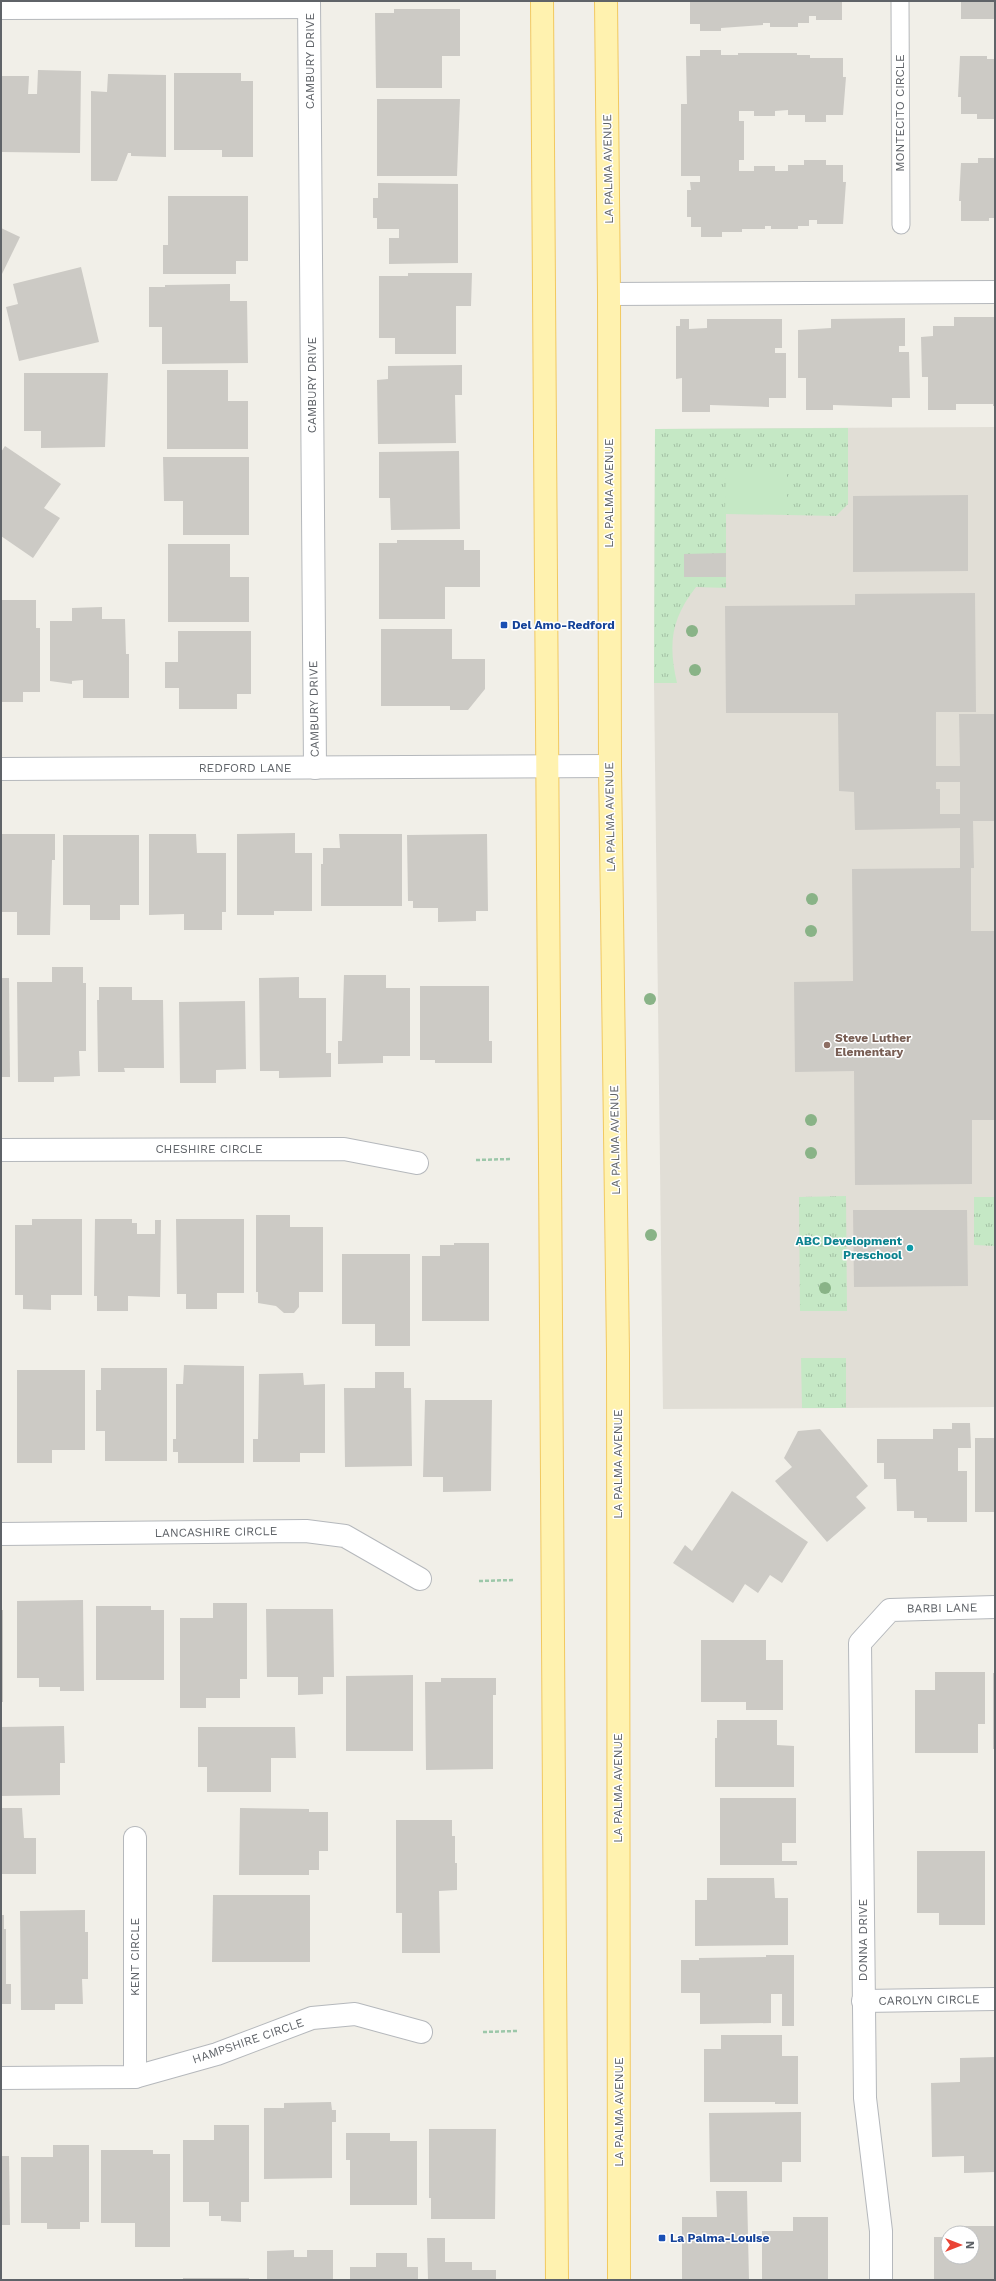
<svg xmlns="http://www.w3.org/2000/svg" width="996" height="2281" viewBox="0 0 996 2281" font-family="'Work Sans',sans-serif">
<style>
.education{fill:#e1ded6}
.grass{fill:url(#grass-tufts)}
.park{fill:#c5e8c5}
.building{fill:#cccac5;fill-rule:evenodd}
.lines{fill:none;stroke-linecap:round;stroke-linejoin:round}
.lane-casing{stroke:#b5b8bc;stroke-width:19}
.street-casing{stroke:#b5b8bc;stroke-width:24}
.primary-casing{stroke:#f2c960;stroke-width:24}
.path{stroke:#9cc7a9;stroke-width:2.5;stroke-dasharray:4 2;stroke-linecap:butt}
.lane{stroke:#fff;stroke-width:17}
.street{stroke:#fff;stroke-width:22}
.primary{stroke:#fff2af;stroke-width:22}
.tree{fill:#89b387}
.transit-dot{fill:#1a4fb4;stroke:#fff;stroke-width:1.5}
.education-dot{fill:#8d6e63;stroke:#fff;stroke-width:1.5}
.culture-dot{fill:#0f9aa8;stroke:#fff;stroke-width:1.5}
.labels{text-anchor:middle;dominant-baseline:central;stroke-width:3;stroke-linejoin:round;paint-order:stroke}
.street-label{font-size:12px;fill:#5f6368;stroke:#fff}
.transit-label{font-size:12px;font-weight:bold;fill:#164399;stroke:#fff;text-anchor:start}
.education-label{font-size:12px;font-weight:bold;fill:#785e54;stroke:#fff;text-anchor:start}
.culture-label{font-size:12px;font-weight:bold;fill:#0d838f;stroke:#fff;text-anchor:end}
</style>
<defs>
<pattern id="grass-tufts" width="24" height="20" patternUnits="userSpaceOnUse"><rect width="24" height="20" fill="#c5e8c5"/><path d="M3 7l-1-3M5 7V3M7 7l1-3M15 17l-1-3M17 17v-4M19 17l1-3" fill="none" stroke="#a3c0a4"/></pattern>
</defs>
<rect width="100%" height="100%" fill="#f1efe8"/>
<path class="education" d="M995 427V1407L663 1409 654 683 655 429Z"/>
<g class="grass">
<path d="M848 428V504L836 516 787 515V469H726V588L696 587C671 619 668 644 677 683H654L655 429Z"/>
<path d="M846 1196 847 1311H800L799 1197Z"/>
<path d="M974 1197H995V1246L974 1245Z"/>
<path d="M801 1358H846V1408H802Z"/>
</g>
<path class="park" d="M726 469H787V515L725 514Z"/>
<g class="building">
<path d="M690 1H842V20H816V16H809V23H798V27H770V23H763V25L721 28V31H700V24H690Z"/>
<rect x="961" y="1" width="34" height="18"/>
<path d="M394 9H460V56H442V88H376L375 13H394Z"/>
<path d="M700 50H721V55H738V53H797V55H810V58H843V77H846L843 115H826V122H805V115H788V110L775 111V116H754V111H739V121H744V160H739V171H754V166H775V171H788V165H804V160H826V165H843V182H846L843 224H817V220H809V226H798V229H771V226H765V229H742V232H722V237H701V227H691V217H687V190H691L690 182H700V176H681V104H687L686 56H700Z"/>
<path d="M960 56H987V59H995V119H977V114H961V97H958Z"/>
<path d="M38 70 81 71 80 153 1 152 2 76H29L28 94H37Z"/>
<path d="M174 73H241V81H253V157H222V150H174Z"/>
<path d="M108 74 166 75V157L131 156V153H128L117 181H91V91L107 92Z"/>
<path d="M377 99H460L457 176H377Z"/>
<path d="M978 158H995V218H989V221H961V201H959L961 163H978Z"/>
<path d="M378 183 458 184V263L389 264V238H399V229H377V218H373V198H378Z"/>
<path d="M168 196H248V261H236V274H163V245H168Z"/>
<path d="M1 228 20 237 1 276Z"/>
<path d="M81 267 99 342 19 361 6 307 18 304 13 284Z"/>
<path d="M408 273H472L471 306H456V354H395V338H379V276H408Z"/>
<path d="M230 284V301H247L248 363 162 364V327H149V287H165V285Z"/>
<path d="M954 317H995V406H993V404H956V410H928V377H922L921 337 933 336V326H954Z"/>
<path d="M905 318V346H899V352H909L910 398H892V407L833 405V410H806V378H798V330L831 328V319Z"/>
<path d="M680 319H689V329L707 328V319H782V348H775V353H786V398H769V407L710 405V412H682V378L676 379V326H680Z"/>
<path d="M462 365V395H455L456 443 378 444 377 380 388 379V366Z"/>
<path d="M167 370H228V401H248V449H167Z"/>
<path d="M24 373H108L105 447 41 448V431H24Z"/>
<path d="M5 446 61 484 44 508 60 518 33 558 1 536V452Z"/>
<path d="M459 451 460 529 391 530 390 498H379V452Z"/>
<path d="M163 457H249V535H183V501H164Z"/>
<path d="M968 495V571L853 572V496Z"/>
<path d="M397 540H464V550H480V587H445V619H379V543H397Z"/>
<path d="M168 544H230V577H249V622H168Z"/>
<path d="M726 553V577H684V554Z"/>
<path d="M975 593 976 712H936V766H960L959 714H995V821H973L974 868H971V931H995V1120H972V1184L855 1185 854 1071 795 1072 794 982 853 981 852 869 960 868V828L855 830 854 792 839 791 838 713H726L725 606 855 605V594ZM936 782H960V814H940V789H936Z"/>
<path d="M1 600H36V628H40V692H23V702H1Z"/>
<path d="M102 607V619H125L126 654H129V698H83V680L72 681V684L50 681V621H72V608Z"/>
<path d="M381 629H452V659H485V689L468 710H450V706H381Z"/>
<path d="M178 631H251V694H237V709H179V688H165V662H178Z"/>
<path d="M295 833V853H312V911H274V915H237V834Z"/>
<path d="M1 834H55V860H52L50 935H17V912H1Z"/>
<path d="M149 834H196L197 853H226V912H222V930H184V914L149 915Z"/>
<path d="M339 834H402V906H321V864H323V848H340Z"/>
<path d="M487 834 488 911H476V921L438 922V908H413V901H408L407 835Z"/>
<path d="M63 835H139V905H120V920H90V905H63Z"/>
<path d="M52 967H83V983H86V1051H79L80 1076 54 1077V1082H18L17 982H52Z"/>
<path d="M344 975H386V988H410V1056H383V1063L338 1064V1041H342Z"/>
<path d="M299 977V998H326V1053H331V1077L279 1078V1071H260L259 978Z"/>
<path d="M1 978H9L10 1077H1Z"/>
<path d="M420 986H489V1041H492V1063H435V1060H420Z"/>
<path d="M99 987H132V1000H163L164 1068H124L125 1072H98L97 1000H99Z"/>
<path d="M245 1001 246 1069 216 1070V1083H180L179 1002Z"/>
<path d="M853 1210H967L968 1286 854 1287Z"/>
<path d="M256 1215H290V1227H323V1292H299V1307L294 1313H284L276 1306 258 1303V1292H256Z"/>
<path d="M32 1219H82V1295H51V1310L23 1309V1295H15V1225H32Z"/>
<path d="M95 1219H132V1223H137V1234H155V1220H161L160 1297 128 1296V1311H97V1296H94Z"/>
<path d="M176 1219H244V1293H217V1309H186V1294H177Z"/>
<path d="M454 1243H489V1321H422V1256H440V1245H454Z"/>
<path d="M342 1254H410V1346H375V1324H342Z"/>
<path d="M184 1365 244 1366V1463H178V1452H173V1439H176V1384H183Z"/>
<path d="M101 1368H167V1461H105V1431H96V1390H101Z"/>
<path d="M17 1370H85V1450H52V1463H17Z"/>
<path d="M375 1372H404V1388H411L412 1466 345 1467 344 1388H375Z"/>
<path d="M303 1373 304 1385 325 1384V1453H300V1462H253V1439H258L259 1374Z"/>
<path d="M425 1400H492L491 1491 443 1492V1477H423Z"/>
<path d="M952 1423H970L971 1448H958V1471H967V1522H927V1518H914V1511H897L896 1479H884V1463H877V1439H933V1429H952Z"/>
<path d="M820 1429 868 1486 856 1497 866 1508 827 1542 775 1481 792 1467 784 1458 798 1431Z"/>
<rect x="975" y="1438" width="20" height="74"/>
<path d="M732 1491 808 1542 782 1583 770 1575 758 1593 745 1584 733 1603 673 1563 685 1545 692 1551Z"/>
<path d="M83 1600 84 1691H60V1687H39V1678H17V1601Z"/>
<path d="M213 1603H247V1679H240V1698H206V1708H180V1618H213Z"/>
<path d="M96 1606H151V1610H164V1680H96Z"/>
<path d="M266 1609H333L334 1677H323V1694L298 1695V1677H267Z"/>
<rect x="1" y="1610" width="2" height="92"/>
<path d="M701 1640H766V1660H783V1710H746V1702H701Z"/>
<path d="M935 1672H985V1724H978V1753H915V1690H935Z"/>
<rect x="993" y="1673" width="2" height="76"/>
<path d="M413 1675V1751H346V1676Z"/>
<path d="M441 1678H496V1695H493V1769L426 1770 425 1682H441Z"/>
<path d="M717 1720H777V1745L794 1746V1787H715V1738H717Z"/>
<path d="M64 1726 65 1763H60V1795L1 1796V1727Z"/>
<path d="M198 1727H295L296 1758H271V1792H207V1767H198Z"/>
<path d="M720 1798H796V1843H782V1861H797V1865H720Z"/>
<path d="M1 1808H22L24 1838H36V1874H1Z"/>
<path d="M240 1808 309 1809V1812H328V1851H319V1870H309V1875H239Z"/>
<path d="M396 1820H452V1836H455V1863H457V1890L439 1891 440 1953H402V1913H396Z"/>
<path d="M917 1851H985V1925H939V1913H917Z"/>
<path d="M707 1878H774L775 1898H788V1945L695 1946V1900H707Z"/>
<path d="M213 1895H310V1962H212Z"/>
<path d="M85 1910V1932H88V1979H82L83 2004H55V2010H21L20 1911Z"/>
<path d="M1 1915H4V1929H6V1984H11V2004H1Z"/>
<path d="M766 1955H794V2026H782V1994H771V2023L700 2024V1993H681V1960H699V1958L766 1957Z"/>
<path d="M721 2035H782V2056H798V2104H775V2102H704V2049H721Z"/>
<path d="M995 2057V2172L964 2173V2156L932 2157 931 2083 960 2082V2058Z"/>
<path d="M331 2102 332 2110H336V2122H332V2178L264 2179V2108H284V2103Z"/>
<path d="M801 2112V2162H782V2182H710L709 2113Z"/>
<path d="M214 2125H249V2202H241V2222L221 2221V2216H209V2202H183V2140H214Z"/>
<path d="M429 2129H496L495 2219H431V2198H429Z"/>
<path d="M346 2133H390V2141H417V2205H350V2160H346Z"/>
<path d="M53 2145H89V2222H80V2229H47V2223H21V2157H53Z"/>
<path d="M101 2150H153V2154H170V2247H135V2223H101Z"/>
<path d="M1 2156H9L10 2225H1Z"/>
<path d="M716 2191H747L749 2280H682V2217H717Z"/>
<path d="M793 2217H828V2280H762V2231H793Z"/>
<path d="M956 2226H994L995 2280H934V2237H948V2257H972V2233H956Z"/>
<path d="M427 2238H445V2262H472V2270H496V2280H428Z"/>
<path d="M294 2250V2257H307V2250H333V2280H267V2251Z"/>
<path d="M376 2253H407V2267H418V2280H350V2267H376Z"/>
<rect x="183" y="2278" width="66" height="2"/>
</g>
<g class="lines">
<defs>
<path id="lane" d="M900 1 901 225"/>
<g id="street">
<path d="M309 1 315 768"/>
<path d="M1 8 309 7"/>
<path d="M609 294 995 292"/>
<path d="M1 769 610 766"/>
<path d="M1 1150 344 1149 417 1163"/>
<path d="M1 1534 306 1531 345 1536 420 1579"/>
<path d="M135 1838V2077"/>
<path d="M863 2001 995 1999"/>
<path d="M1 2078 135 2077 217 2054 312 2018 355 2014 421 2032"/>
<path d="M881 2280V2231L865 2098 860 1643 890 1610 995 1607"/>
</g>
<g id="primary">
<path d="M542 1C546 761 554 1520 557 2280"/>
<path d="M606 1 609 294 610 766 618 1353 619 2280"/>
</g>
</defs>
<use href="#lane" class="lane-casing"/>
<use href="#street" class="street-casing"/>
<use href="#primary" class="primary-casing"/>
<g class="path">
<path d="M476 1160 511 1159"/>
<path d="M479 1581 514 1580"/>
<path d="M483 2032 517 2031"/>
</g>
<use href="#lane" class="lane"/>
<use href="#street" class="street"/>
<use href="#primary" class="primary"/>
</g>
<g class="tree">
<circle cx="692" cy="631" r="6"/>
<circle cx="695" cy="670" r="6"/>
<circle cx="812" cy="899" r="6"/>
<circle cx="811" cy="931" r="6"/>
<circle cx="650" cy="999" r="6"/>
<circle cx="811" cy="1120" r="6"/>
<circle cx="811" cy="1153" r="6"/>
<circle cx="651" cy="1235" r="6"/>
<circle cx="825" cy="1288" r="6"/>
</g>
<g class="transit-dot">
<rect x="500" y="621" width="8" height="8" rx="2"/>
<rect x="658" y="2234" width="8" height="8" rx="2"/>
</g>
<circle class="education-dot" cx="827" cy="1045" r="4"/>
<circle class="culture-dot" cx="910" cy="1248" r="4"/>
<g class="labels">
<g class="street-label">
<text transform="translate(310 61) rotate(-90)">CAMBURY DRIVE</text>
<text transform="translate(900 113) rotate(-90)">MONTECITO CIRCLE</text>
<text transform="translate(608 169) rotate(-91)">LA PALMA AVENUE</text>
<text transform="translate(312 385) rotate(-90)">CAMBURY DRIVE</text>
<text transform="translate(609 493) rotate(-90)">LA PALMA AVENUE</text>
<text transform="translate(314 709) rotate(-91)">CAMBURY DRIVE</text>
<text x="245" y="768">REDFORD LANE</text>
<text transform="translate(610 817) rotate(-91)">LA PALMA AVENUE</text>
<text transform="translate(615 1140) rotate(-91)">LA PALMA AVENUE</text>
<text x="209" y="1149">CHESHIRE CIRCLE</text>
<text transform="translate(618 1464) rotate(-90)">LA PALMA AVENUE</text>
<text transform="translate(216 1532) rotate(-1)">LANCASHIRE CIRCLE</text>
<text transform="translate(942 1608) rotate(-1)">BARBI LANE</text>
<text transform="translate(618 1788) rotate(-90)">LA PALMA AVENUE</text>
<text transform="translate(863 1940) rotate(-90)">DONNA DRIVE</text>
<text transform="translate(135 1957) rotate(-90)">KENT CIRCLE</text>
<text transform="translate(929 2000) rotate(-1)">CAROLYN CIRCLE</text>
<text transform="translate(248 2041) rotate(-19)">HAMPSHIRE CIRCLE</text>
<text transform="translate(619 2112) rotate(-90)">LA PALMA AVENUE</text>
</g>
<g class="transit-label">
<text x="512" y="625">Del Amo-Redford</text>
<text x="670" y="2238">La Palma-Louise</text>
</g>
<g class="education-label">
<text x="835" y="1038">Steve Luther<tspan x="835" dy="14">Elementary</tspan></text>
</g>
<g class="culture-label">
<text x="902" y="1241">ABC Development<tspan x="902" dy="14">Preschool</tspan></text>
</g>
</g>
<rect width="996" height="2281" fill="none" stroke="#5f6368" stroke-width="4"/>
<g transform="translate(960 2245) rotate(90)"><circle r="19" fill="#ffffff" stroke="#bfc1c3"/>
<path d="M0-3L7 15L0 10L-7 15Z" fill="#ea4335"/>
<text y="-6" font-size="11" font-weight="bold" text-anchor="middle" fill="#5f6368">N</text>
</g>
</svg>
